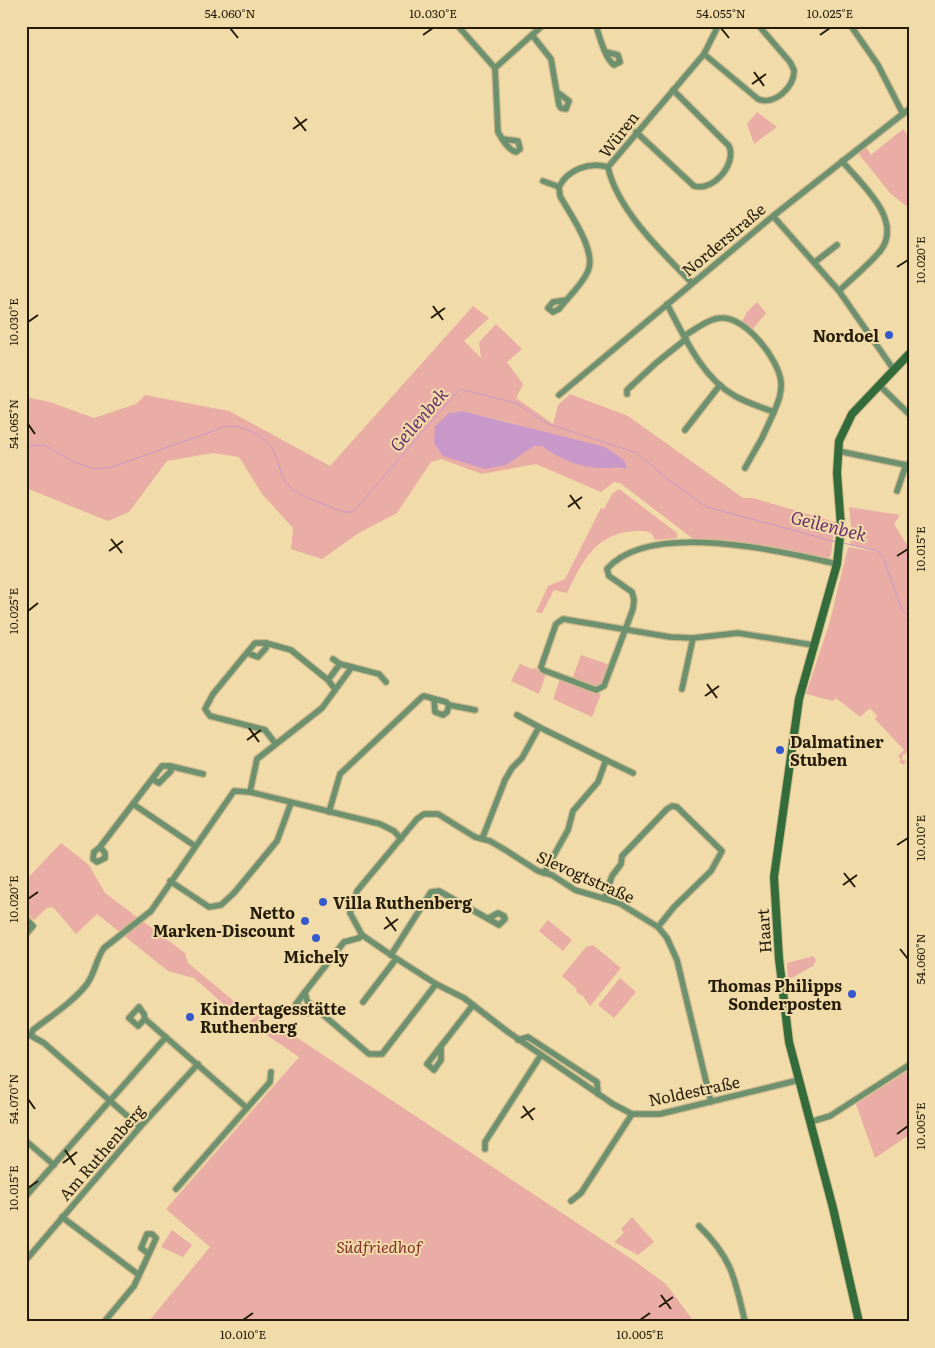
<svg xmlns="http://www.w3.org/2000/svg" width="935" height="1348" viewBox="0 0 935 1348" font-family="Literata,serif">
<style>
.green{fill:#e9ada5;fill-rule:evenodd}
.water{fill:#c899c8}
.lines{fill:none;stroke-linecap:round;stroke-linejoin:round}
.stream{stroke:#c899c8;stroke-width:1}
.street-casing{stroke:#ccb98c;stroke-width:8}
.secondary-casing{stroke:#ccb98c;stroke-width:10}
.street{stroke:#6d916f;stroke-width:5.5}
.secondary{stroke:#336c3a;stroke-width:8}
.ticks{fill:none;stroke:#241c08;stroke-width:2}
.poi-dot{fill:#3559ca;stroke:#f1dba9;stroke-width:2}
.labels{text-anchor:middle;dominant-baseline:central;stroke-width:4;stroke-linejoin:round;paint-order:stroke}
.street-label{font-size:16px;fill:#241c08;stroke:#f1dba9}
.poi-label{font-size:16px;font-weight:bold;fill:#241c08;stroke:#f1dba9;text-anchor:end}
.park-label{font-size:16px;font-style:italic;fill:#86332e;stroke:#f1dba9}
.water-label{font-size:18px;font-style:italic;fill:#6b326d;stroke:#f1dba9}
.neatline{fill:none;stroke:#241c08;stroke-width:2}
.ticks-label{font-size:12px;text-anchor:middle;fill:#241c08}
</style>
<rect width="100%" height="100%" fill="#f1dba9"/>
<g class="green">
<path d="M757 112 777 127 754 144 747 124Z"/>
<path d="M903 129 909 136V208L890 193 858 153 866 147 871 155Z"/>
<path d="M757 302 766 313 752 330 742 321 747 312Z"/>
<path d="M473 306 489 318 464 341 481 358 479 342 496 324 522 349 507 362 523 384 516 398 553 424 558 405 570 394 628 416 743 498H753L835 522 831 555 827 559 762 546 708 541 692 538 620 483 614 482 601 492 536 464 482 474 441 459 431 462 397 513 359 533 322 559 291 549 293 528 262 494 239 457 213 453 167 461 129 512 108 521 26 488V397L50 402 94 418 136 404 145 395 229 411 330 466ZM463 411 516 424 627 467V469C598 466 565 466 542 446H534L449 413Z"/>
<path d="M619 489 677 533V538L655 540C652 531 647 531 638 531 596 532 583 560 567 593L554 590 542 613 536 612 548 586 565 579 601 508 604 509 612 494Z"/>
<path d="M849 507 900 515 894 524 909 548V618L902 611 909 620V742L906 754H903L902 760 906 761 904 765 899 762 901 759 898 756 904 750 875 719 877 716 870 708 860 717 836 698 833 701 806 694 830 621 848 547 879 552 850 545 852 535Z"/>
<path d="M581 655 610 665 602 686 598 688 572 679Z"/>
<path d="M520 664 532 669 538 667 537 670 546 674 539 694 511 681Z"/>
<path d="M560 679 601 694 592 717 553 699Z"/>
<path d="M61 843 89 865 105 893 185 953 188 963 235 1002 236 1015 194 978 168 971 97 914 76 934 53 907 47 908 34 920 26 913V880Z"/>
<path d="M548 920 572 940 563 951 539 931Z"/>
<path d="M593 945 621 968 590 1006 583 996 576 992 577 989 562 976 586 947Z"/>
<path d="M813 956 816 960 813 966 788 980 787 963Z"/>
<path d="M620 978 636 992 614 1018 598 1005Z"/>
<path d="M256 1014 266 1023 296 1037 636 1262 666 1284 694 1322H148L210 1247 166 1209 299 1057 249 1023Z"/>
<path d="M909 1070V1135L875 1158 856 1104Z"/>
<path d="M632 1217 654 1242 638 1255 614 1242 624 1233 621 1229Z"/>
<path d="M172 1230 192 1245 183 1257 161 1247Z"/>
</g>
<path class="water" d="M463 411 605 447 624 460 627 469C618 467 612 468 603 468 582 468 558 459 542 446H534L506 465 485 469 443 456 434 443 435 426 449 413Z"/>
<g class="lines">
<g class="stream">
<path d="M26 446 44 445 74 462 95 469 112 467 227 426C245 426 267 436 275 454 280 466 280 478 291 488 305 499 327 505 344 512H353L460 389 516 403 546 423 637 453 666 478 707 507 836 542"/>
<path d="M843 543 878 551 883 557 902 610 909 618"/>
</g>
<defs>
<g id="street">
<path d="M458 26 495 68 498 132C502 139 508 150 516 152L520 149 518 141 503 139"/>
<path d="M596 26C600 38 605 58 614 65L620 62 618 55 606 52"/>
<path d="M851 26 878 65 903 114"/>
<path d="M532 35 551 59 559 105 561 108 566 109 569 101 557 92"/>
<path d="M704 54 758 99C774 106 795 87 794 70L790 62 759 26"/>
<path d="M495 68 542 26"/>
<path d="M636 132 694 186C713 192 737 164 729 146L673 90"/>
<path d="M543 181 559 187"/>
<path d="M773 216 839 291 894 370"/>
<path d="M815 262 837 245"/>
<path d="M692 283C663 253 617 210 608 167L704 54 718 26"/>
<path d="M839 291C852 278 869 265 881 250 903 219 861 184 842 161"/>
<path d="M566 300 553 302 548 308 553 312 559 309C568 297 582 285 588 271 597 251 570 214 560 196L559 187C568 169 589 162 608 167"/>
<path d="M667 304C684 336 702 378 735 396 747 403 761 407 774 412L762 438 745 468"/>
<path d="M684 336C696 329 709 318 722 318 746 317 779 360 781 382 782 393 778 402 774 412"/>
<path d="M879 385 909 414"/>
<path d="M627 394V390L656 363 686 339"/>
<path d="M559 395 773 216 909 109"/>
<path d="M685 430 720 385"/>
<path d="M838 451 906 465 909 463"/>
<path d="M897 491 906 465"/>
<path d="M266 643 291 650 328 680"/>
<path d="M813 645 738 633 693 638 670 637 563 619 556 624 541 667 543 670 596 690 604 686 633 609 634 600 632 592 609 576 607 569C649 520 782 551 837 564"/>
<path d="M247 653 258 657 266 648V643H255L213 694 205 709 210 716 265 730 275 743"/>
<path d="M333 659 340 664"/>
<path d="M352 667 379 674 386 682"/>
<path d="M682 689 693 638"/>
<path d="M449 705 475 710"/>
<path d="M517 715 539 727"/>
<path d="M606 760 633 773"/>
<path d="M170 766 203 774"/>
<path d="M250 792 257 759 322 708 352 667 340 664 328 680 335 689"/>
<path d="M133 804 195 846"/>
<path d="M329 812 340 774 422 697 424 696 446 702 449 705 447 712 443 715 435 712 434 699"/>
<path d="M482 839 505 780 512 768 522 758 539 727 606 760 598 782 573 811 568 830 544 873"/>
<path d="M100 847 105 853V858L97 862 93 859 94 852 100 847 152 779 159 783 171 771 170 766H162L152 779"/>
<path d="M170 881 209 907 221 905 234 893 277 841 291 803"/>
<path d="M604 899 612 876 621 864 622 856 667 809 672 806 677 807 722 851 711 871 674 907 658 927"/>
<path d="M26 919 33 926 26 934"/>
<path d="M362 935 359 938 344 942 305 992 307 1001 369 1054H382L436 984"/>
<path d="M391 955 431 892 439 891 499 925 505 919 504 916 498 913 489 918"/>
<path d="M305 992 296 1004 308 1013 317 1010"/>
<path d="M363 1002 396 959"/>
<path d="M145 1019 138 1026 129 1018 139 1007 144 1014 145 1019 247 1108 270 1082 271 1072"/>
<path d="M26 1033 44 1043 140 1127"/>
<path d="M31 1035 33 1030C51 1016 73 1002 87 984 95 973 96 959 104 948L151 911 234 791 250 792 380 824 394 831 401 839"/>
<path d="M518 1040 528 1037 597 1082 598 1094"/>
<path d="M441 1046V1060L434 1070 427 1064 473 1005"/>
<path d="M711 1102 677 960 667 938 658 927 619 903 575 890 552 875 538 871 507 851 490 841 475 837 438 814H424L417 819 357 891 350 913 362 935 391 955 436 984 464 998 508 1032 613 1104 632 1114H660L799 1080"/>
<path d="M810 1122 830 1116 909 1065"/>
<path d="M26 1141 54 1165"/>
<path d="M485 1149V1142L541 1055"/>
<path d="M176 1189 247 1108"/>
<path d="M26 1196 166 1037"/>
<path d="M571 1201 581 1193 632 1114"/>
<path d="M62 1217 139 1275"/>
<path d="M699 1226C732 1258 735 1279 745 1322"/>
<path d="M26 1260 140 1127 198 1064"/>
<path d="M26 1320 28 1322"/>
<path d="M104 1322 134 1286 153 1245 156 1238 152 1234H147L141 1248 149 1254"/>
</g>
<path id="secondary" d="M859 1322 833 1208 789 1042 779 959 774 877 799 699 837 564 841 527 837 473 839 441 852 414 909 354"/>
</defs>
<use href="#street" class="street-casing"/>
<use href="#secondary" class="secondary-casing"/>
<use href="#street" class="street"/>
<use href="#secondary" class="secondary"/>
</g>
<path class="ticks" d="M230 28 238 38M721 28 729 38M423 35 433 28M820 35 830 28M754 72 764 86M752 84 766 74M295 117 306 131M293 129 307 119M897 267 908 260M433 306 443 320M431 318 445 308M28 322 38 315M28 424 35 434M570 495 580 509M568 507 582 497M111 539 122 553M109 551 123 541M897 556 908 549M28 611 38 603M707 684 717 698M705 696 719 686M249 728 259 742M247 740 261 730M897 845 908 838M844 873 855 887M843 885 857 875M28 899 38 892M386 917 396 931M384 929 398 919M900 949 908 959M28 1099 35 1109M523 1106 533 1120M521 1118 535 1108M897 1134 908 1126M65 1150 75 1165M63 1163 77 1152M28 1188 38 1181M661 1295 671 1309M659 1307 673 1297M243 1320 253 1313M640 1320 650 1313"/>
<g class="poi-dot">
<circle cx="889" cy="335" r="5"/>
<circle cx="780" cy="750" r="5"/>
<circle cx="323" cy="902" r="5"/>
<circle cx="305" cy="921" r="5"/>
<circle cx="316" cy="938" r="5"/>
<circle cx="852" cy="994" r="5"/>
<circle cx="190" cy="1017" r="5"/>
</g>
<g class="labels">
<g class="street-label">
<text transform="translate(618 134) rotate(-52)">Würen</text>
<text transform="translate(723 239) rotate(-40)">Norderstraße</text>
<text transform="translate(586 876) rotate(24)">Slevogtstraße</text>
<text transform="translate(763 931) rotate(-94)">Haart</text>
<text transform="translate(694 1090) rotate(-12)">Noldestraße</text>
<text transform="translate(101 1152) rotate(-49)">Am Ruthenberg</text>
</g>
<g class="poi-label">
<text x="879" y="335">Nordoel</text>
<text x="790" y="741" text-anchor="start">Dalmatiner<tspan x="790" dy="18">Stuben</tspan></text>
<text x="333" y="902" text-anchor="start">Villa Ruthenberg</text>
<text x="295" y="912">Netto<tspan x="295" dy="18">Marken-Discount</tspan></text>
<text x="316" y="956" text-anchor="middle">Michely</text>
<text x="842" y="985">Thomas Philipps<tspan x="842" dy="18">Sonderposten</tspan></text>
<text x="200" y="1008" text-anchor="start">Kindertagesstätte<tspan x="200" dy="18">Ruthenberg</tspan></text>
</g>
<g class="park-label">
<text x="379" y="1246">Südfriedhof</text>
</g>
<g class="water-label">
<text transform="translate(418 419) rotate(-49)">Geilenbek</text>
<text transform="translate(829 525) rotate(14)">Geilenbek</text>
</g>
</g>
<rect width="935" height="1348" fill="none" stroke="#f1dba9" stroke-width="55"/>
<rect x="28" y="28" width="880" height="1292" class="neatline"/>
<g class="ticks-label">
<text x="230" y="18">54.060°N</text>
<text x="433" y="18">10.030°E</text>
<text x="721" y="18">54.055°N</text>
<text x="830" y="18">10.025°E</text>
<text transform="translate(921 260) rotate(-90)" y="4">10.020°E</text>
<text transform="translate(14 322) rotate(-90)" y="4">10.030°E</text>
<text transform="translate(14 424) rotate(-90)" y="4">54.065°N</text>
<text transform="translate(921 549) rotate(-90)" y="4">10.015°E</text>
<text transform="translate(14 611) rotate(-90)" y="4">10.025°E</text>
<text transform="translate(921 838) rotate(-90)" y="4">10.010°E</text>
<text transform="translate(14 899) rotate(-90)" y="4">10.020°E</text>
<text transform="translate(921 959) rotate(-90)" y="4">54.060°N</text>
<text transform="translate(14 1099) rotate(-90)" y="4">54.070°N</text>
<text transform="translate(921 1126) rotate(-90)" y="4">10.005°E</text>
<text transform="translate(14 1188) rotate(-90)" y="4">10.015°E</text>
<text x="243" y="1339">10.010°E</text>
<text x="640" y="1339">10.005°E</text>
</g>
</svg>
